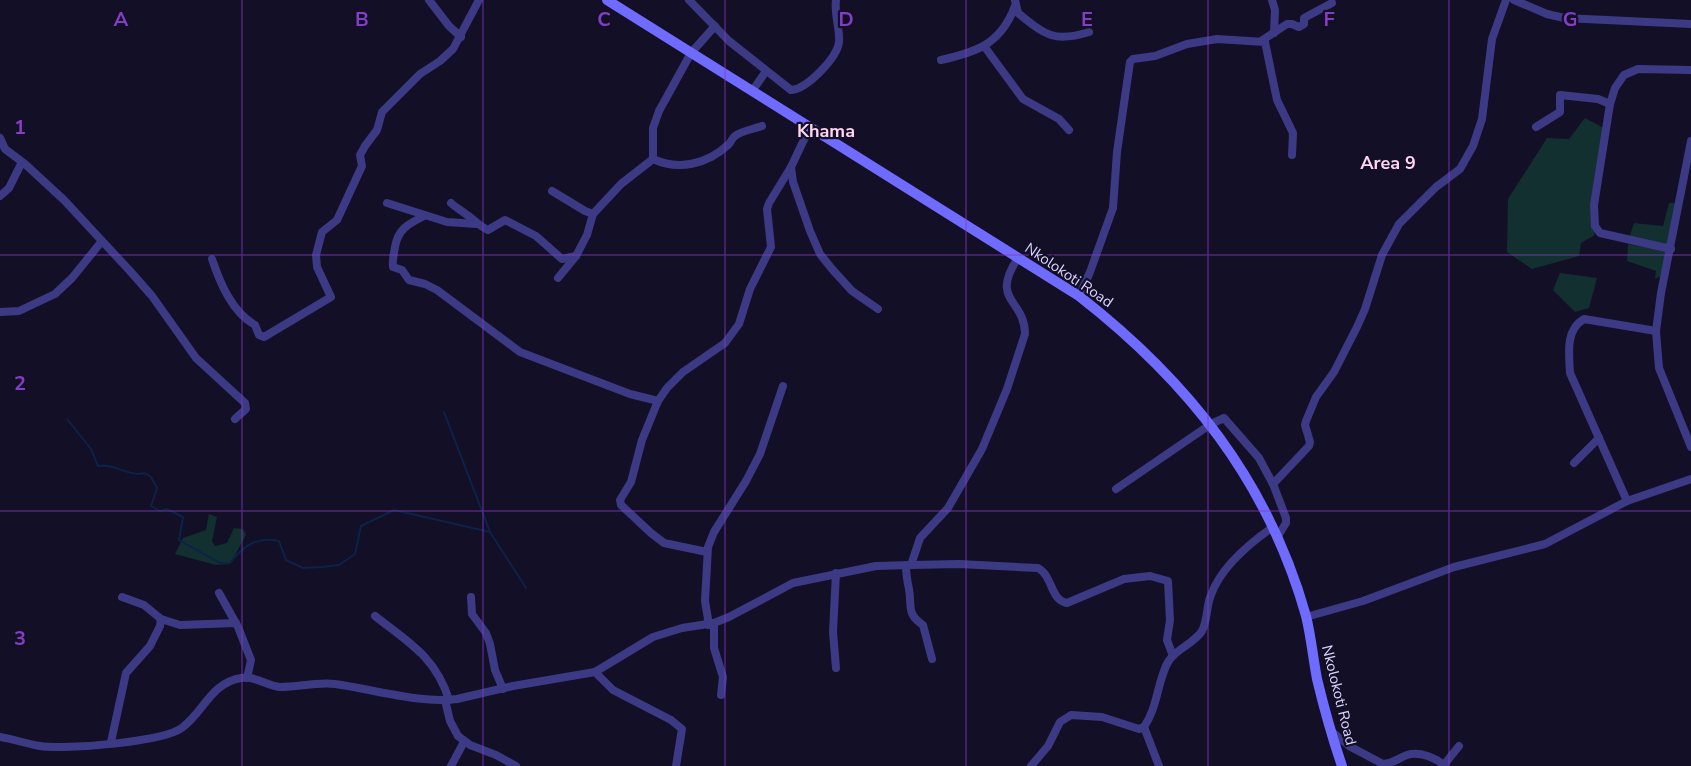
<svg xmlns="http://www.w3.org/2000/svg" width="1691" height="766" viewBox="0 0 1691 766" font-family="'Nunito Sans',sans-serif">
<style>
.green{fill:#12302f}
.lines{fill:none;stroke-linecap:round;stroke-linejoin:round}
.stream{stroke:#0c2248;stroke-width:2}
.street{stroke:#3d3a85;stroke-width:8}
.secondary{stroke:#6f6bff;stroke-width:10}
.grid{fill:none;stroke:#843dc5;stroke-width:1.5;stroke-opacity:0.55}
.labels{text-anchor:middle;dominant-baseline:central;stroke-width:4.5;stroke-linejoin:round;paint-order:stroke}
.street-label{font-size:15px;fill:#d9d4ff;stroke:#130f26}
.quarter-label{font-size:18px;font-weight:bold;fill:#ffd6f0;stroke:#130f26}
.grid-label{font-size:20px;text-anchor:middle;font-weight:bold;fill:#843dc5;stroke:#130f26;stroke-width:4.5;stroke-linejoin:round;paint-order:stroke}
</style>
<rect width="100%" height="100%" fill="#130f26"/>
<g class="green">
<path d="M1585 118 1604 128 1590 206 1595 235 1581 243 1579 256 1532 269 1507 252 1508 199 1547 138 1569 139Z"/>
<path d="M1669 203H1677L1669 245 1629 238 1634 223 1663 226Z"/>
<path d="M1628 244 1668 251 1663 275 1655 279 1656 271 1627 261Z"/>
<path d="M1560 273 1597 278 1589 308 1575 312 1553 290Z"/>
<path d="M209 514 217 517 212 541 215 546 227 543 234 528 243 529 246 535 230 564 216 565 175 554 183 538 206 530Z"/>
</g>
<g class="lines">
<g class="stream">
<path d="M444 412 490 532 526 588"/>
<path d="M67 419 91 449 98 466C115 463 128 477 145 473L151 477 157 488 151 506 160 511 167 509 183 517 179 540 220 563H230C243 546 257 536 279 541L286 560 303 568 322 567 339 565 355 554 361 526 394 510 490 532"/>
</g>
<g class="street">
<path d="M429 0 449 26 461 37"/>
<path d="M689 0 729 41 791 90C807 89 837 58 839 42 840 28 834 14 836 0"/>
<path d="M1015 0 1018 13C1045 35 1054 43 1089 32"/>
<path d="M1272 0 1275 10 1274 33"/>
<path d="M1514 0 1547 14 1564 18 1691 24"/>
<path d="M1261 41 1287 24H1292L1299 27 1304 24V18L1332 3"/>
<path d="M984 46 1023 99 1059 119 1069 130"/>
<path d="M941 60C977 52 1001 44 1015 6"/>
<path d="M753 90 766 71"/>
<path d="M810 127 791 167 793 182 810 231 820 254 832 269 852 291 878 309"/>
<path d="M1536 127 1560 112V95L1598 99 1610 104"/>
<path d="M0 138 5 149 25 164 64 200 130 271 152 296 196 358 245 403 246 409 235 419"/>
<path d="M1691 141 1661 293 1656 331 1659 368 1691 447"/>
<path d="M653 159C679 171 708 164 729 144 731 142 732 138 735 136 741 131 754 129 762 126"/>
<path d="M552 191 585 211 593 214"/>
<path d="M0 196 9 188 22 162"/>
<path d="M387 203 447 222 476 224"/>
<path d="M451 203C456 208 461 210 467 215 475 220 479 226 488 230L505 220 536 236 562 259 576 256"/>
<path d="M424 216C408 224 398 229 395 247 394 254 392 260 393 267L402 270 409 280 425 284 437 290 520 352 630 394 658 401"/>
<path d="M1671 249 1600 233 1595 226 1594 205 1610 104 1615 88 1624 75 1638 69 1691 70"/>
<path d="M212 259C220 283 232 312 255 325L259 335 264 337 331 297 317 267 316 255 322 232 337 220 362 166 360 155 365 146 377 130 382 112 420 74 440 61 453 49 479 0"/>
<path d="M558 278 576 256 587 235 593 214 621 184 653 159V128L659 111 691 53 715 26"/>
<path d="M1079 296 1090 272 1113 208 1117 152 1130 62 1133 59 1155 56 1187 44 1217 39 1265 42 1277 100 1293 133 1292 155"/>
<path d="M0 312 19 311 55 294 72 278 102 241"/>
<path d="M1574 463 1599 438"/>
<path d="M1273 484 1309 446 1310 442 1305 425 1306 421 1316 397 1334 372 1357 327 1365 309 1382 255 1399 224 1436 187 1460 169 1473 146 1482 119 1492 39 1506 0"/>
<path d="M1116 489 1211 424 1224 418 1259 458 1273 484 1286 518V523L1278 536"/>
<path d="M1627 501 1570 373C1569 354 1565 330 1584 319L1656 331"/>
<path d="M707 552 664 543 651 533 621 505 620 500 631 482 642 440 658 401 667 388 683 372 725 343 739 324 750 289 771 247 767 209 769 203 791 167"/>
<path d="M906 565C906 575 907 580 909 589 912 605 906 614 923 625L932 659"/>
<path d="M911 565 959 564 1038 568C1053 576 1050 600 1067 603L1124 579 1150 576 1168 581 1170 620 1167 640 1173 656"/>
<path d="M836 573 833 632 836 668"/>
<path d="M219 593 238 627 251 660 247 678"/>
<path d="M122 597 144 605 161 619 180 625 236 623"/>
<path d="M471 597 472 614 486 633 490 644 495 670 503 689"/>
<path d="M375 616C408 642 436 657 449 700"/>
<path d="M1306 617 1363 601 1454 567 1545 544 1627 501 1691 479"/>
<path d="M714 623V648L723 677 721 695"/>
<path d="M709 625 705 601 708 547 714 532 746 481 760 454 783 386"/>
<path d="M595 672 613 690 671 720 682 729 676 766"/>
<path d="M445 700 450 721 458 736 470 745 496 755 516 766"/>
<path d="M1144 727 1159 766"/>
<path d="M1330 730 1349 746 1383 764C1392 764 1399 758 1407 755 1420 751 1436 758 1445 766"/>
<path d="M0 737C13 739 27 744 40 746 64 750 166 742 183 727 204 711 211 683 241 678 254 675 267 686 280 687 299 687 316 682 335 684 372 689 421 704 457 699L513 686 595 672 653 637 682 628 714 623 729 617 793 583 876 566 911 565 920 538 948 508 982 449 1007 389 1025 334C1025 299 989 301 1018 258"/>
<path d="M111 742 126 673 150 646 160 626 161 619"/>
<path d="M451 766 464 742"/>
<path d="M1031 766 1048 746 1060 722 1071 715 1102 717 1139 729 1144 727C1157 708 1157 686 1166 666 1172 650 1193 645 1202 631 1208 620 1206 606 1211 595 1221 567 1250 543 1273 527"/>
<path d="M1443 766 1459 746"/>
</g>
<path class="secondary" d="M607 0 1079 296C1188 381 1268 481 1306 616 1311 636 1313 658 1317 679 1324 708 1332 737 1342 766"/>
</g>
<path class="grid" d="M242 0V766M483 0V766M725 0V766M966 0V766M1208 0V766M1449 0V766M0 255H1691M0 511H1691"/>
<g class="labels">
<g class="street-label">
<text transform="translate(1069 275) rotate(34)">Nkolokoti Road</text>
<text transform="translate(1339 695) rotate(76)">Nkolokoti Road</text>
</g>
<g class="quarter-label">
<text x="826" y="131">Khama</text>
<text x="1388" y="163">Area 9</text>
</g>
</g>
<g class="grid-label">
<text x="121" y="26">A</text>
<text x="362" y="26">B</text>
<text x="604" y="26">C</text>
<text x="846" y="26">D</text>
<text x="1087" y="26">E</text>
<text x="1329" y="26">F</text>
<text x="1570" y="26">G</text>
<text x="20" y="134">1</text>
<text x="20" y="390">2</text>
<text x="20" y="645">3</text>
</g>
</svg>
